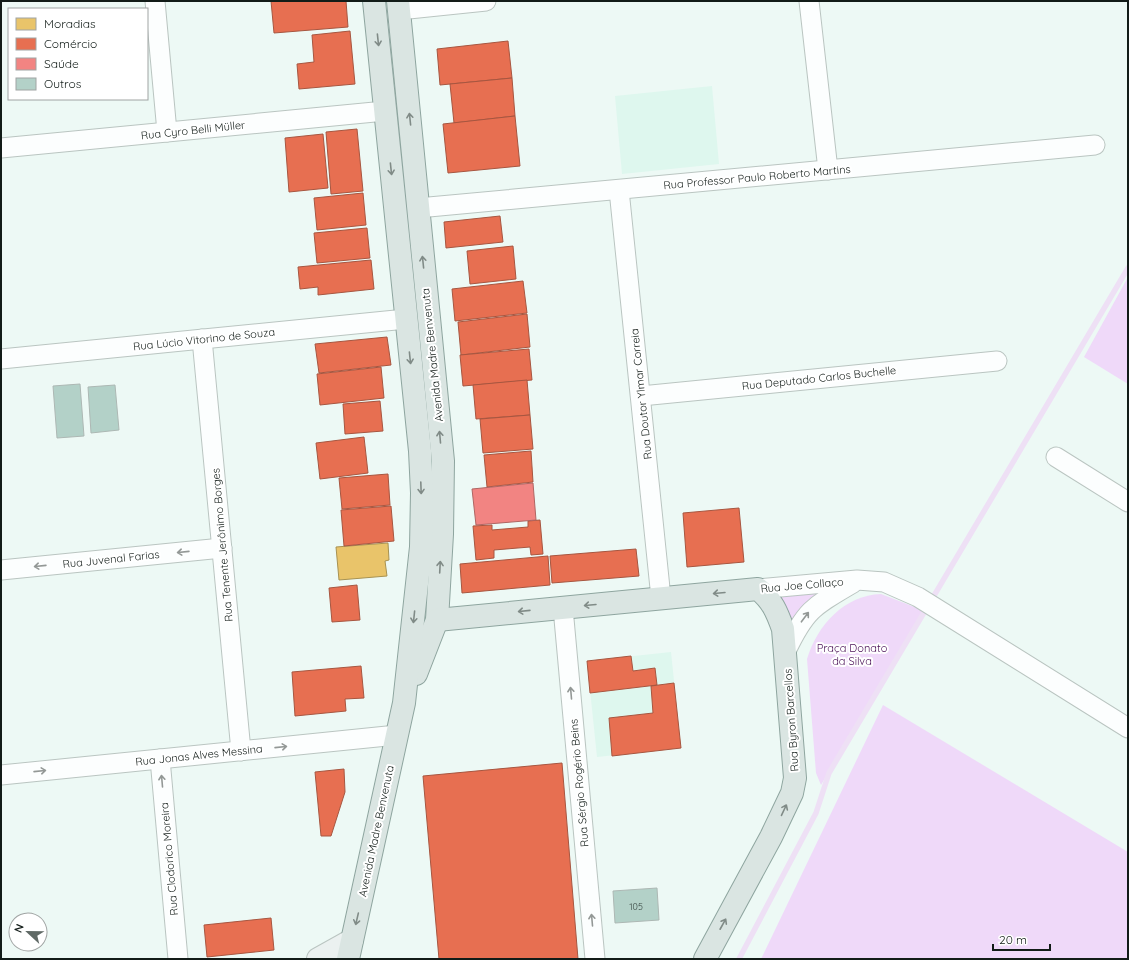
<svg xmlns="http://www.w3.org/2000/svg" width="1129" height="960" viewBox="0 0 1129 960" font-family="Quicksand,sans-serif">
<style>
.built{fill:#def7ee}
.green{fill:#efd9f9}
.homes{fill:#e9c46a;stroke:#a89251}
.shops{fill:#e76f51;stroke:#a75640}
.health{fill:#f28482;stroke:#af6562}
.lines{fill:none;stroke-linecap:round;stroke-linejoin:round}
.stream{stroke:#eee0f5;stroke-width:5.5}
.building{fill:#b3d1c8;stroke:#adb8b4}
.street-casing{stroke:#bac5c1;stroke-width:21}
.secondary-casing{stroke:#bac5c1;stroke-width:24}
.primary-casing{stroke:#8ea59f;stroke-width:24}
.street{stroke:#fcfefe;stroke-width:19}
.secondary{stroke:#ebf1f0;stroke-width:22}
.primary{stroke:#dae5e2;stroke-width:22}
.oneway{stroke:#808b87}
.oneway2{stroke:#939896}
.labels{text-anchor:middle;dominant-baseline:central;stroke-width:4;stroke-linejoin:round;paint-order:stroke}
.number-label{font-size:9px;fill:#3a4944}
.street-label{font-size:11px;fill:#121c18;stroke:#fff}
.park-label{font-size:11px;fill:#4b1258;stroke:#fff}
</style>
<rect width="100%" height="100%" fill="#edf9f5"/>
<g class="built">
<path d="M712 86 719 164 622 174 615 96Z"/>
<path d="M671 652 681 748 597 757 587 661Z"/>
</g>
<g class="green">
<path d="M1128 277V384L1084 357Z"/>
<path d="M825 590 790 631 776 594Z"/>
<path d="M881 594 925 611 821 785 816 773 807 659C817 625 845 595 881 594Z"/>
<path d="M883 705 1128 852V959H761Z"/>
</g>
<path class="homes" d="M388 543 389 560 385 561 387 576 339 580 336 547Z"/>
<g class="shops">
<path d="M271 1H346L348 27 274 33Z"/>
<path d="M350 31 355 84 299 89 297 64 314 62 312 35Z"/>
<path d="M508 41 512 78 440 85 437 49Z"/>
<path d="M512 78 515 116 454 123 450 84Z"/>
<path d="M515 116 520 166 448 173 443 124Z"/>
<path d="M357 129 363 191 331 194 326 132Z"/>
<path d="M323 134 328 188 289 192 285 138Z"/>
<path d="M363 193 366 225 317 230 314 198Z"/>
<path d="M500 216 503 242 446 248 444 222Z"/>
<path d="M367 228 370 258 317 263 314 233Z"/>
<path d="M513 246 516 279 470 284 467 251Z"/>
<path d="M371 260 374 289 318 295V287L300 289 298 267Z"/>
<path d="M523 281 527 313 455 321 452 289Z"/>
<path d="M527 314 530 347 461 355 458 322Z"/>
<path d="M387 337 391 365 319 373 315 344Z"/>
<path d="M529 349 532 380 463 386 460 355Z"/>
<path d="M381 367 384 398 320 405 317 374Z"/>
<path d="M527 380 530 415 476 419 473 385Z"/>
<path d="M380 401 383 431 345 434 343 404Z"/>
<path d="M530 415 533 449 483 453 480 419Z"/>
<path d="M364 437 368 473 320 479 316 443Z"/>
<path d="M531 451 533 482 487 487 484 455Z"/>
<path d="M388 474 390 505 342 509 339 478Z"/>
<path d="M391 506 394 541 344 546 341 510Z"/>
<path d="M739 508 744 562 687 567 683 513Z"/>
<path d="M540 520 543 554 531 555 530 547 494 550V558L476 560 473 526 492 525V530L528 527V521Z"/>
<path d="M636 549 639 576 552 583 550 556Z"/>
<path d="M548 556 550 585 462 593 460 564Z"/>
<path d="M357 585 360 620 332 622 329 588Z"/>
<path d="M631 656 633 671 655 668 657 685 590 693 587 661Z"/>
<path d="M361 666 364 698 345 699 346 711 295 716 292 672Z"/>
<path d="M674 683 681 748 612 756 609 718 653 713 651 686Z"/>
<path d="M562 763 578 959H439L423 776Z"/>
<path d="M344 769 345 792 331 836H321L315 772Z"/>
<path d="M271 918 274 950 207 957 204 925Z"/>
</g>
<path class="health" d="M533 483 536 520 476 525 472 489Z"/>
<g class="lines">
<path class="stream" d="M739 959 816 813 829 773 1128 268"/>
</g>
<g class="building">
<path d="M80 384 84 436 57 438 53 386Z"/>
<path d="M115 385 119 430 91 433 88 387Z"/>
<path d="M657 888 659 920 615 923 613 891Z"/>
</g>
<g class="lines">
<defs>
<g id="street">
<path d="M155 1 167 132"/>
<path d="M809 1 828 170"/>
<path d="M399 10 486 1"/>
<path d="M1 148 385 111"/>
<path d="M619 190 661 598"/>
<path d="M418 208 1095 145"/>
<path d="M202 339 241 751"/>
<path d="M1 359 406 319"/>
<path d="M641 396 997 361"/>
<path d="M1056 457 1128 502"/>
<path d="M1 570 222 548"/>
<path d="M758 589 857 580 884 582 918 597 1128 728"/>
<path d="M563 608 595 959"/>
<path d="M786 651C806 609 814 606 853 583"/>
<path d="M160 759 178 959"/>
<path d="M1 775 397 735"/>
</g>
<path id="secondary" d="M318 959 352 940"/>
<g id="primary">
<path d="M398 1 443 461 442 534 437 620 416 674"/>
<path d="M437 620 758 589C772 600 777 612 783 629L795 778 792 793 771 837 705 959"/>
<path d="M348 959 404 703 421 547 422 493 420 451 374 1"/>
</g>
</defs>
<use href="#street" class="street-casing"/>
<use href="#secondary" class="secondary-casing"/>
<use href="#primary" class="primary-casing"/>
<use href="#street" class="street"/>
<use href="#secondary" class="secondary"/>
<use href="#primary" class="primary"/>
</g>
<defs><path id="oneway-shaft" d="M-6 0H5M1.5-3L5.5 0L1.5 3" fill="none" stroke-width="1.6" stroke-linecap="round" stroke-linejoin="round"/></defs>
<g class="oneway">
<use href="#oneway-shaft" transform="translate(378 40) rotate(84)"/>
<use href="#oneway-shaft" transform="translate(410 119) rotate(-96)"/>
<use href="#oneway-shaft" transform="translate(391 169) rotate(84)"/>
<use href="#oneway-shaft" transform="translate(423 262) rotate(-96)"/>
<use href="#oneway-shaft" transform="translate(410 358) rotate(84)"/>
<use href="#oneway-shaft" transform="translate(440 437) rotate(-95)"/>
<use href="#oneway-shaft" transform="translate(421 488) rotate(88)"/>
<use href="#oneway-shaft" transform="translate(440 567) rotate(-87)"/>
<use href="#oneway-shaft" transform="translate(719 593) rotate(175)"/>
<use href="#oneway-shaft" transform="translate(590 605) rotate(175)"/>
<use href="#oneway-shaft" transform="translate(524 611) rotate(174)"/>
<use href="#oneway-shaft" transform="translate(414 617) rotate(96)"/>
<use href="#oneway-shaft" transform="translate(784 810) rotate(-65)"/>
<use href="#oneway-shaft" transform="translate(357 919) rotate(103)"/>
<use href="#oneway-shaft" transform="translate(723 924) rotate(-61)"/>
</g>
<g class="oneway2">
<use href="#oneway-shaft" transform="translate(183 552) rotate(174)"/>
<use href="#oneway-shaft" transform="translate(40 566) rotate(174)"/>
<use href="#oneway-shaft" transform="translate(805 617) rotate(-53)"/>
<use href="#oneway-shaft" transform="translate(571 693) rotate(-95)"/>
<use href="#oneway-shaft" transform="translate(281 747) rotate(-6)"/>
<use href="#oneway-shaft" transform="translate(40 771) rotate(-6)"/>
<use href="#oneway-shaft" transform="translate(162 781) rotate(-95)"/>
<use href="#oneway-shaft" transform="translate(592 920) rotate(-95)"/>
</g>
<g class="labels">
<g class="number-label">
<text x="636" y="906">105</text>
</g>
<g class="street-label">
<text transform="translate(193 130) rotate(-6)">Rua Cyro Belli Müller</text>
<text transform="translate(757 177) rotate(-5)">Rua Professor Paulo Roberto Martins</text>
<text transform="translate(204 339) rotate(-6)">Rua Lúcio Vitorino de Souza</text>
<text transform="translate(432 355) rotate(-96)">Avenida Madre Benvenuta</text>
<text transform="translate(819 378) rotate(-6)">Rua Deputado Carlos Buchelle</text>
<text transform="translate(641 394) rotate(-96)">Rua Doutor Ylmar Correia</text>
<text transform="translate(222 545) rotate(-95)">Rua Tenente Jerônimo Borges</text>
<text transform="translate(111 559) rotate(-6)">Rua Juvenal Farias</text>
<text transform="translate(802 585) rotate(-5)">Rua Joe Collaço</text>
<text transform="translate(791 720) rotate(-94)">Rua Byron Barcellos</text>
<text transform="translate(199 755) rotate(-6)">Rua Jonas Alves Messina</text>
<text transform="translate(579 783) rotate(-95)">Rua Sérgio Rogério Beins</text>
<text transform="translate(376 831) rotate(-78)">Avenida Madre Benvenuta</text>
<text transform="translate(169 859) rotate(-95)">Rua Clodorico Moreira</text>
</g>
<g class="park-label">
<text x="852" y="648">Praça Donato<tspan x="852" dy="13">da Silva</tspan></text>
</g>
</g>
<rect width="1129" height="960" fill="none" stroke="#121c18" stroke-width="4"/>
<rect x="8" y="8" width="140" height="92" fill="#ffffff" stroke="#a0a4a3"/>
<rect x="16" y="18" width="20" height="12" fill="#e9c46a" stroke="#a0a4a3"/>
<text x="44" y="28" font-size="12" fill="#121c18">Moradias</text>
<rect x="16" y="38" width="20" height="12" fill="#e76f51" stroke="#a0a4a3"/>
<text x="44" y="48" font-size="12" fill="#121c18">Comércio</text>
<rect x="16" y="58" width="20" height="12" fill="#f28482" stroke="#a0a4a3"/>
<text x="44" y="68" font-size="12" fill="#121c18">Saúde</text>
<rect x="16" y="78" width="20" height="12" fill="#b3d1c8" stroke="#a0a4a3"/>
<text x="44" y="88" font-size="12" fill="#121c18">Outros</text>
<g transform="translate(28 932) rotate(292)"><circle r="19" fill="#ffffff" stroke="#a0a4a3"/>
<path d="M0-3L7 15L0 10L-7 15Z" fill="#5f6965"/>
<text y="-6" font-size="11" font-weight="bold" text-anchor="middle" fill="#121c18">N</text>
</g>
<path d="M993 944v6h57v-6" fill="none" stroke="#121c18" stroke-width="2"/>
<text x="999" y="944" font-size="12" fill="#121c18" stroke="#ffffff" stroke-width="3" paint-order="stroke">20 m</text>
</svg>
